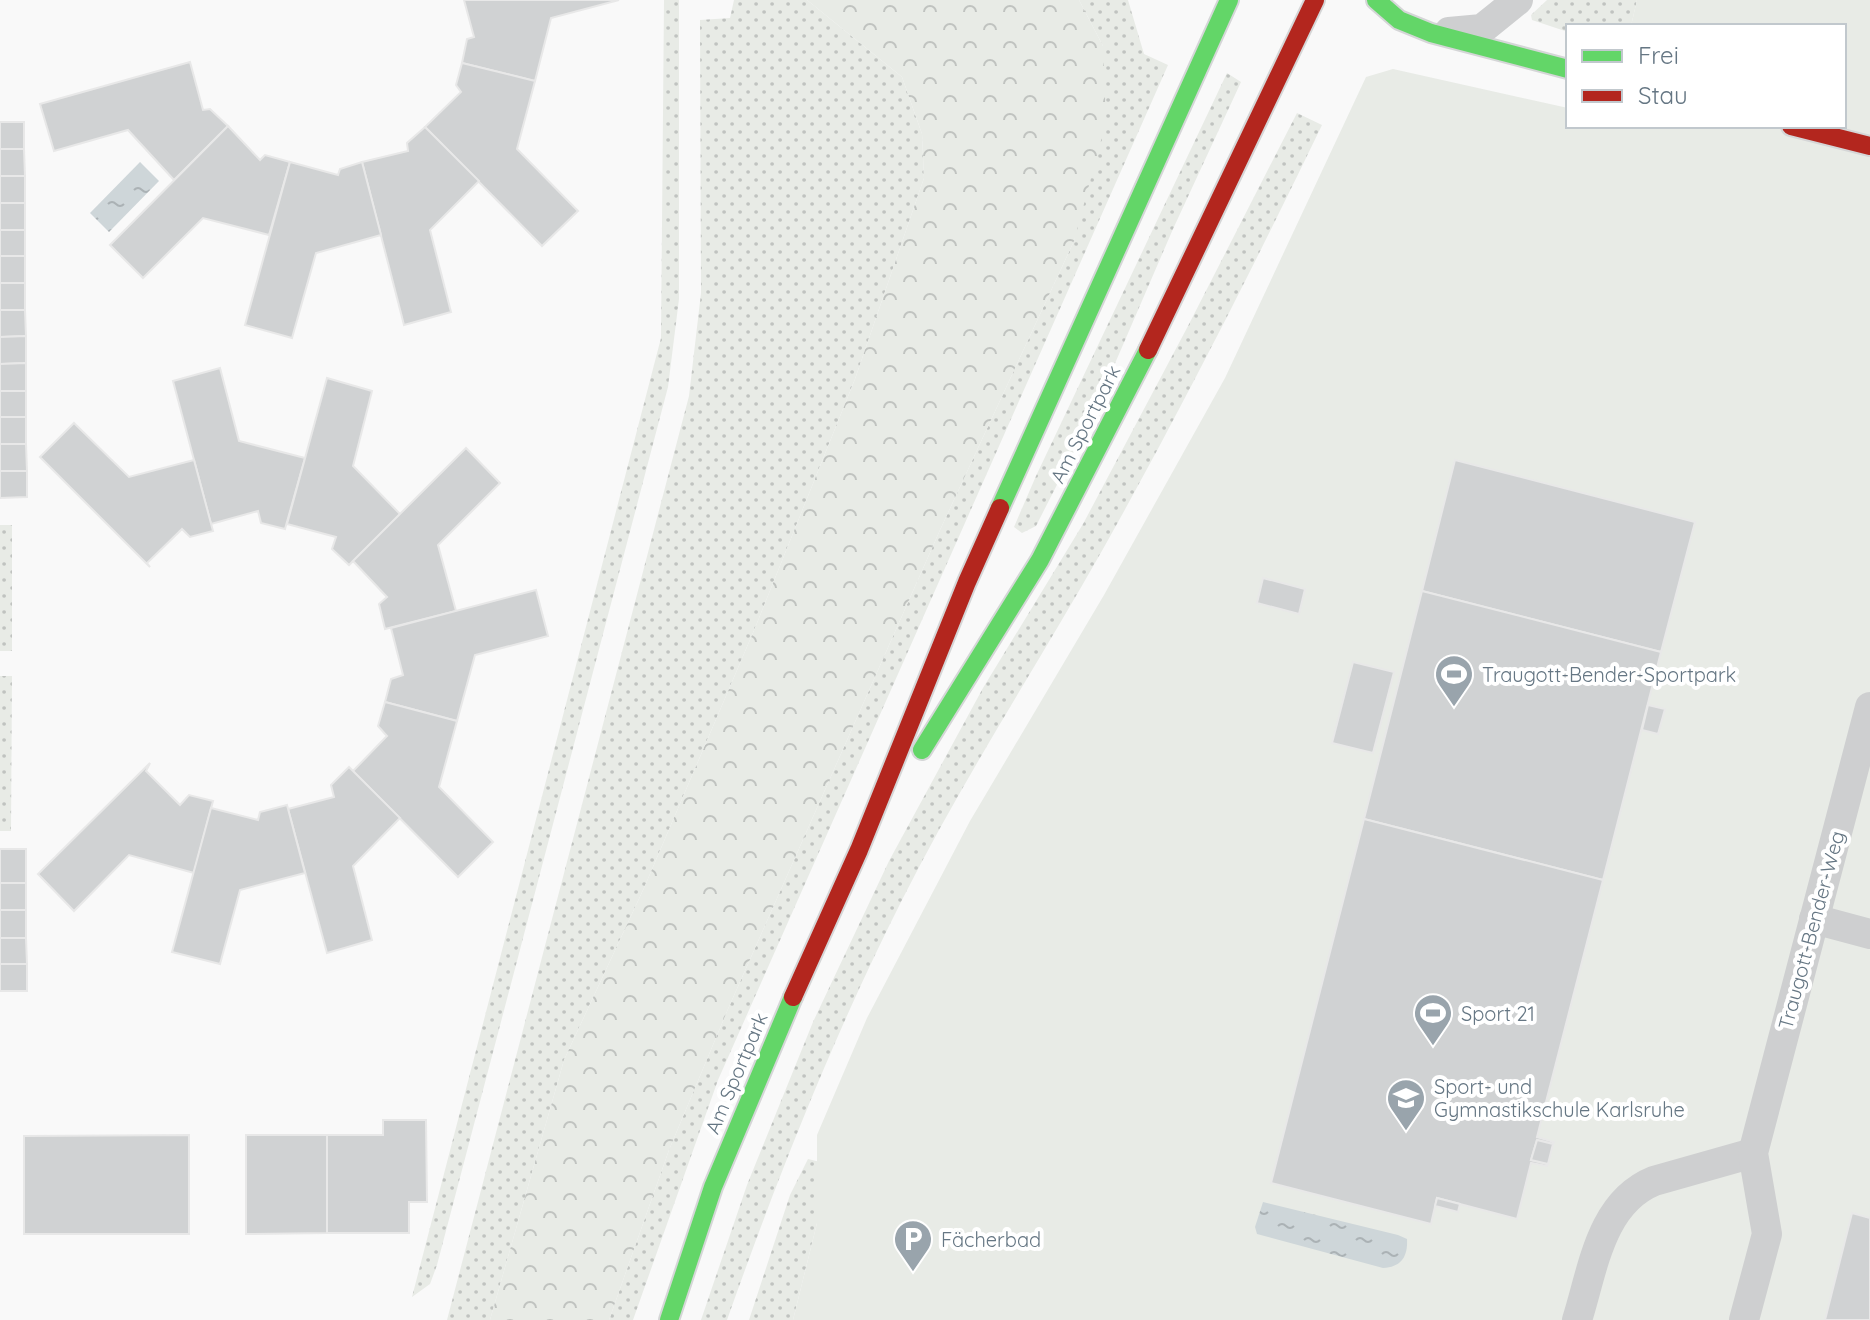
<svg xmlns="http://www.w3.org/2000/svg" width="1870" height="1320" viewBox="0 0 1870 1320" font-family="Quicksand,sans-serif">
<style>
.grass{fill:url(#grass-dots)}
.forest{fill:url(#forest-crowns)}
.park{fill:#e8ebe6}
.water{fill:url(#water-ripples)}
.building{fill:#d0d2d3;stroke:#e8e8e8;stroke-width:2}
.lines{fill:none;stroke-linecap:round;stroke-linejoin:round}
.fast-casing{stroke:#d5d6d7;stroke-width:22}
.jam-casing{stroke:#d5d6d7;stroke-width:22}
.lane{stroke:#cecfd0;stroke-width:30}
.fast{stroke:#63d668;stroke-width:18}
.jam{stroke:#b3261e;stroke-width:18}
.labels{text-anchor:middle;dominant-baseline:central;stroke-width:8;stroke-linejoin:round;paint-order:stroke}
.street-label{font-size:20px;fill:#657683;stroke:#fff}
.poi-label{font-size:20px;fill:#657683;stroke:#fff;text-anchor:start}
</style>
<defs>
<pattern id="grass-dots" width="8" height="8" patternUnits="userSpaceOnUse" patternTransform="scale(2)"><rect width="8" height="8" fill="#e8ebe6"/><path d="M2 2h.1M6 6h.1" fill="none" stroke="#c0c3c0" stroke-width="1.8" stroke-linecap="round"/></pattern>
<pattern id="forest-crowns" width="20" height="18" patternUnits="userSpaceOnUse" patternTransform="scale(2)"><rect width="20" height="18" fill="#e8ebe6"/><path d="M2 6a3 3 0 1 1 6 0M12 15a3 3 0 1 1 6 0" fill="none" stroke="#c0c3c0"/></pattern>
<pattern id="water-ripples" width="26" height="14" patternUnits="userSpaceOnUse" patternTransform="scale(2)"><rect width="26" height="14" fill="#ced6d9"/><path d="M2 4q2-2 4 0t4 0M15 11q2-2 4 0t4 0" fill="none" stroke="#abb2b5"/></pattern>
</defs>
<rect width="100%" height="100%" fill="#f9f9f9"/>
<g class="grass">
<path d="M664 0H679V299L668 387 437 1265 430 1284 412 1297 661 338Z"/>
<path d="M734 0H807L902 77 922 134 924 178 855 379 755 628 644 888 564 1060 490 1320H447L689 396 701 293 700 20 730 18Z"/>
<path d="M1079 0H1128L1144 54 1168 65 718 1080 633 1320H609L669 1150 728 1009 940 530 1074 241 1103 46Z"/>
<path d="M1547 0H1637L1631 26H1568V32L1532 20 1531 15Z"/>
<path d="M1227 73 1241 82 1173 229 1094 412 1036 526 1022 533 1014 527 1036 476Z"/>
<path d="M1297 113 1322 125C1253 268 1181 410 1103 549 1037 666 963 779 903 898 834 1034 778 1176 727 1320H701L747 1185 813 1022 889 861 983 688 1083 524 1188 326Z"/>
<rect x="0" y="525" width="12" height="126"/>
<path d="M0 676H12L11 831H0Z"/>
<path d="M808 1159 1114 1234 817 1223 793 1320H749L790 1195Z"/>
</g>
<path class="forest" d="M807 0H1079L1103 46 1106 122 1074 241 940 530 728 1009 669 1150 609 1320H490L564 1060 644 888 755 628 855 379 924 178 922 134 902 77Z"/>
<path class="park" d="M1637 0H1870V1320H793L817 1223V1135L867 1018 970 821 1104 595 1225 378 1366 77 1393 69 1568 108V126H1844V26H1631Z"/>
<g class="water">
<path d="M140 162 159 181 109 232 90 213Z"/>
<path d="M1263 1202 1398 1235 1407 1239C1408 1257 1401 1267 1383 1268L1257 1234 1255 1227Z"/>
</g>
<g class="building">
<path d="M464 0H619L551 18 535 81 462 63 467 39 474 37Z"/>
<path d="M190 62 203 110 210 109 228 126 174 180 128 130 54 151 40 104Z"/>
<path d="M462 63 535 81 517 149 578 211 542 246 425 127 461 92 456 85Z"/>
<rect x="0" y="122" width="24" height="27"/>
<path d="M228 126 260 160 265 155 290 162 269 235 203 218 143 278 110 245Z"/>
<path d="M425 127 479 181 430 230 451 312 404 325 362 162 408 151 407 143Z"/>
<path d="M0 149H24L25 176H0Z"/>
<path d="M290 162 338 175 340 169 362 162 381 235 316 253 292 338 245 325Z"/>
<rect x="0" y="176" width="25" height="27"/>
<rect x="0" y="203" width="25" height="27"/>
<rect x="0" y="230" width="25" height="26"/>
<rect x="0" y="256" width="25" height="27"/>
<rect x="0" y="283" width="25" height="27"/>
<path d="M0 310H25L26 336 0 337Z"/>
<path d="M26 336V363L0 364V337Z"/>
<path d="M26 363V391H0V364Z"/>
<path d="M220 368 239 441 305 458 285 529 261 523 258 511 211 524 173 381Z"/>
<path d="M327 378 372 391 353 466 400 514 349 565 332 549 336 537 287 524Z"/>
<rect x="0" y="391" width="26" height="26"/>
<rect x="0" y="417" width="26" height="27"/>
<path d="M74 423 129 477 194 460 213 531 190 537 182 529 147 563 150 567 40 457Z"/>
<path d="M0 444H26L27 471H0Z"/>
<path d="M466 448 500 483 438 545 456 611 385 629 379 604 387 597 353 561Z"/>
<path d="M1455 460 1695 522 1661 652 1422 591Z"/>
<path d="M0 471H27V497L0 498Z"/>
<path d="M1263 578 1305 589 1299 614 1257 603Z"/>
<path d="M536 590 548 636 475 655 457 721 385 702 391 679 403 675 391 628Z"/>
<path d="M1422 591 1661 652 1603 880 1364 819Z"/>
<path d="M1353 662 1394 672 1373 753 1332 743Z"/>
<path d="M385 702 457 721 439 787 493 842 458 877 353 771 387 736 378 726Z"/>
<path d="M1648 705 1665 709 1658 734 1642 730Z"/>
<path d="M150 763 146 771 180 805 189 795 213 801 194 873 129 855 74 911 38 874Z"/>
<path d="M349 767 400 818 353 866 372 940 327 953 288 809 334 797 331 785Z"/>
<path d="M287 805 305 873 240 890 220 964 172 952 211 808 258 820 260 812Z"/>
<path d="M1364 819 1603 880 1537 1137 1554 1142 1553 1144 1537 1140 1531 1160 1548 1164 1547 1166 1531 1163 1517 1219 1437 1198 1431 1224 1271 1183Z"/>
<rect x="0" y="849" width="26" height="34"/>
<rect x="0" y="883" width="26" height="27"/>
<rect x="0" y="910" width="26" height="28"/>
<path d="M0 938H26L27 964H0Z"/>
<rect x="0" y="964" width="27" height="27"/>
<path d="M383 1120H426L427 1202H409V1233H327V1135H383Z"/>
<path d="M189 1135V1234H24V1136Z"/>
<path d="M246 1135H327V1233L246 1234Z"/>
<path d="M1537 1140 1553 1144 1548 1164 1531 1160Z"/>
<path d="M1437 1198 1460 1204 1458 1212 1435 1206Z"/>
<path d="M1852 1213 1870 1218V1320H1825Z"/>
</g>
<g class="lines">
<defs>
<g id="fast">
<path d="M1376 0 1399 20 1431 33 1568 69"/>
<path d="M1000 508 1229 0"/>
<path d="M922 750 1040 560 1148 350"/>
<path d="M669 1320 713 1187 793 997"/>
</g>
<g id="jam">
<path d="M1791 126 1870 146"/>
<path d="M1148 350 1315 0"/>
<path d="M793 997 859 850 967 582 1000 508"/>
</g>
</defs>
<use href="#fast" class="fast-casing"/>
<use href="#jam" class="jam-casing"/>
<g class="lane">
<path d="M1449 32 1482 29 1518 0"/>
<path d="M1814 919 1870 934"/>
<path d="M1577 1320C1593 1270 1600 1203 1654 1181L1753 1153"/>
<path d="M1744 1320 1767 1234 1753 1153 1870 707"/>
</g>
<use href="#fast" class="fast"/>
<use href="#jam" class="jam"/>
</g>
<defs>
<symbol id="stadium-pin" viewBox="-11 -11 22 30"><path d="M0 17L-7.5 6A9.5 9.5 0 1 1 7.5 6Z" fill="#99a4ac" stroke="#fff"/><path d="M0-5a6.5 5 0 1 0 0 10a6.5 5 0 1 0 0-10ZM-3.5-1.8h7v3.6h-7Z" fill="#fff"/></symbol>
<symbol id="university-pin" viewBox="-11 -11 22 30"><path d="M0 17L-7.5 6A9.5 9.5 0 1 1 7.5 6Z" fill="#99a4ac" stroke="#fff"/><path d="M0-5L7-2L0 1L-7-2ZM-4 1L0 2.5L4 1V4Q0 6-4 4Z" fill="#fff"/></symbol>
<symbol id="parking-pin" viewBox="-11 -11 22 30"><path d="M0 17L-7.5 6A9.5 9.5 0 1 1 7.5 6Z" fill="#99a4ac" stroke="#fff"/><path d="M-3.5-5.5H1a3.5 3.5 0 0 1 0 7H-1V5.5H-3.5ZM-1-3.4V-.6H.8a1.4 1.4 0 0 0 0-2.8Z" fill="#fff"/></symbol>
</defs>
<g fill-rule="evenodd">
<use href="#stadium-pin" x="1432" y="652" width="44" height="60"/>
<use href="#stadium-pin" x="1411" y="991" width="44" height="60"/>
<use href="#university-pin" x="1384" y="1076" width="44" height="60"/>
<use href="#parking-pin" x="891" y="1217" width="44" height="60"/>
</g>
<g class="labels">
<g class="street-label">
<text transform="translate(1085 424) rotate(-63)">Am Sportpark</text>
<text transform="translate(1811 930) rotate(-75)">Traugott-Bender-Weg</text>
<text transform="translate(736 1073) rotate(-67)">Am Sportpark</text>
</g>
<g class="poi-label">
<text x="1482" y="674">Traugott-Bender-Sportpark</text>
<text x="1461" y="1013">Sport 21</text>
<text x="1434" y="1086">Sport- und<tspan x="1434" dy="23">Gymnastikschule Karlsruhe</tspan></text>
<text x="941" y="1239">Fächerbad</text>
</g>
</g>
<rect x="1566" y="24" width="280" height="104" fill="#ffffff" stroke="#c1c8cd" stroke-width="2"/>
<rect x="1582" y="50" width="40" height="12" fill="#63d668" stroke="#c1c8cd" stroke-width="2"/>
<text x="1638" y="64" font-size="24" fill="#657683">Frei</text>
<rect x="1582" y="90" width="40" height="12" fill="#b3261e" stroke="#c1c8cd" stroke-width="2"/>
<text x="1638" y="104" font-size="24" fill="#657683">Stau</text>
</svg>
